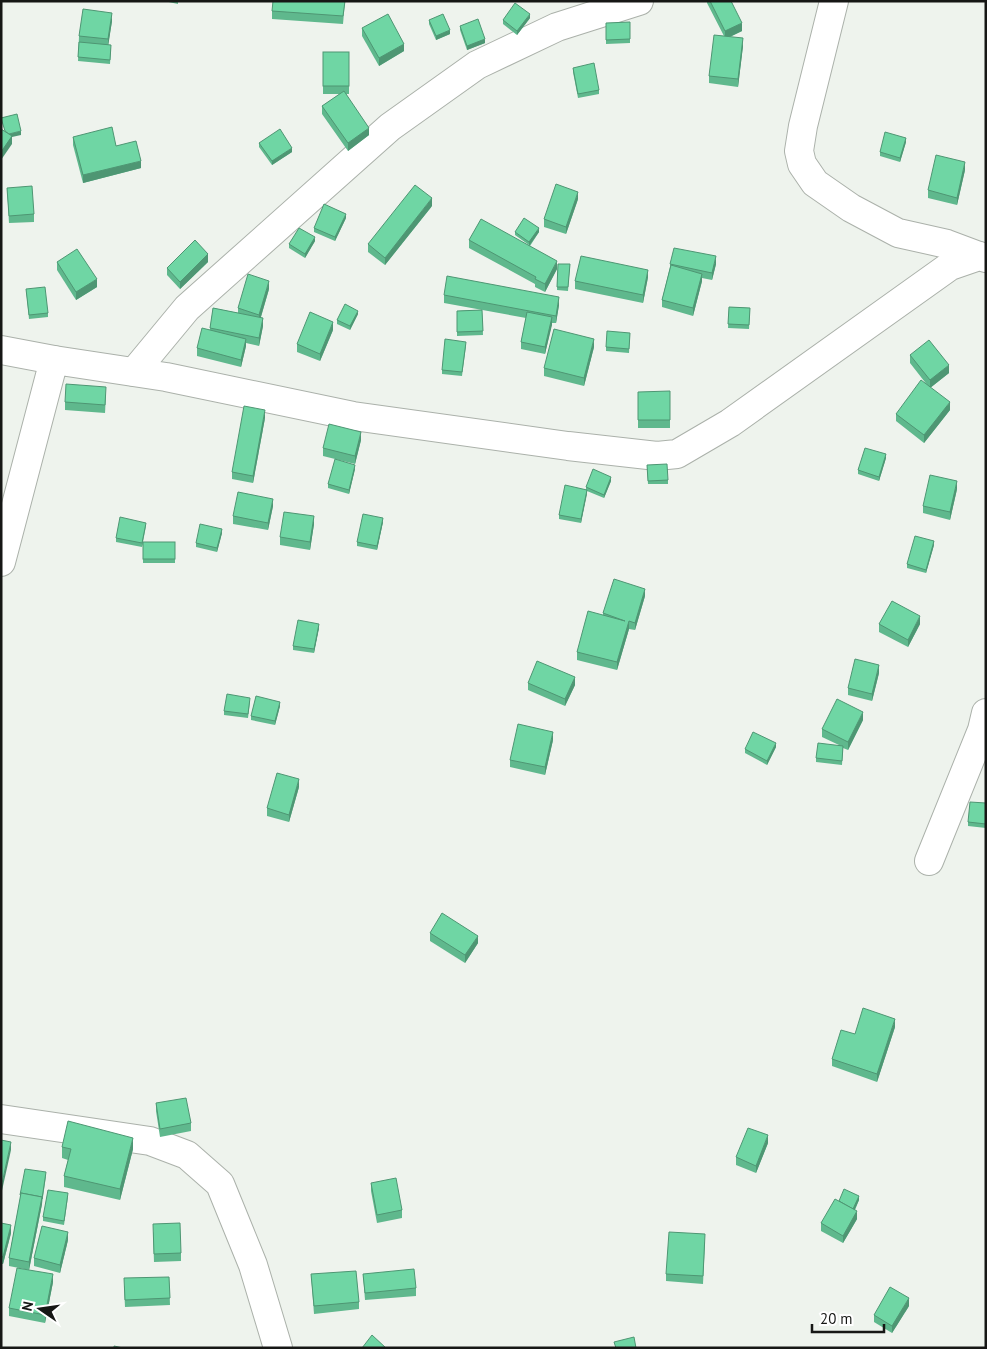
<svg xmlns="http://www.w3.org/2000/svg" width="987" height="1349" viewBox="0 0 987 1349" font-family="'PT Sans',sans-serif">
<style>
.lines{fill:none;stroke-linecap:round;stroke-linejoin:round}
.street-casing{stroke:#abb1aa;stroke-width:30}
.street{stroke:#fff;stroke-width:28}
.wall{fill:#5fb88d}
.shaded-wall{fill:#4e9673}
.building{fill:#6fd6a4;stroke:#4e9673}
</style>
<rect width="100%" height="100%" fill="#eef3ed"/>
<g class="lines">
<defs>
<g id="street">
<path d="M834 1 803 126 799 151 802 164 815 183 851 208 898 233 947 244 979 256"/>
<path d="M1 350 54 360"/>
<path d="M134 372 187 308 390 127 477 65 557 27 639 1"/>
<path d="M1 562 54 360 166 377 353 416 568 446 657 456 677 454 730 423 950 266 979 256 986 258"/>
<path d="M929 861 982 730 986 713"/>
<path d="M1 1119 150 1141 187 1155 220 1184 253 1265 278 1348"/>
</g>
</defs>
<use href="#street" class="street-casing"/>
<use href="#street" class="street"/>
</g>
<g class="wall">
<path d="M164 1H178V4Z"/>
<path d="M345 1 343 24 272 19V11Z"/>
<path d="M707 1H731L742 31 730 37 743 46 738 87 709 83V76L724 36 707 3Z"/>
<path d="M530 18 517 35 503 24V20Z"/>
<path d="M429 20 450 34 436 40 429 24Z"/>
<path d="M112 21 108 45 111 49 110 64 78 61 79 36Z"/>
<path d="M606 23 630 39V43L606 44Z"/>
<path d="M460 26 485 43 467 50 460 30Z"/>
<path d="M362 28 404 51 379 66 362 36Z"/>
<path d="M323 52H349V94H346L369 135 348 151 322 114V106L340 94H323Z"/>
<path d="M573 68 599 90V94L578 98 573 72Z"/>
<path d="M73 137 116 146 141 168 83 183 73 145Z"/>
<path d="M906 142 900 162 880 156V152Z"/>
<path d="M259 143 292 152 272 165 259 147Z"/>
<path d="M965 170 957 205 928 198V190Z"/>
<path d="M7 188 34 214V222L9 223Z"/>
<path d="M578 199 566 234 544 227V219Z"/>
<path d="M432 206 385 265 368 252V244Z"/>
<path d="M346 218 335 241 314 232V228Z"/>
<path d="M515 232H539L530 246 557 269 545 292 535 287V284L469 248V240L529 245 515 235Z"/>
<path d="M315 241 305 258 289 248V244Z"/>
<path d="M57 262 97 287 76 300 57 270Z"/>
<path d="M208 262 180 289 167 275V268Z"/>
<path d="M558 264H570L568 291 557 290Z"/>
<path d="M670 264H716L712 280 702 278V281L693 316 662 307V300L670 267Z"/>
<path d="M648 277 643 303 575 289V281Z"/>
<path d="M26 289 48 313V317L29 319Z"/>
<path d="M269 289 261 317 263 326 259 346 246 343V346L241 367 197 356V348L210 329 213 308 238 313V308Z"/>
<path d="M444 295 559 305 556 323H552L545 354 521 349V342L526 318 444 303Z"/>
<path d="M729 307 750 308 749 329 728 328Z"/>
<path d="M482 310 483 335 457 336V311Z"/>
<path d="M358 314 350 330 337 324V320Z"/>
<path d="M333 330 320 361 297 352V344Z"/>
<path d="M630 333 629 353 606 351V347Z"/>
<path d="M466 346 462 376 442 374V370Z"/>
<path d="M594 347 584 386 544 376V368Z"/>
<path d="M910 355 949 373 930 388 950 410 924 443 896 421V414L928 386 910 363Z"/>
<path d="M638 392 670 420V428H638Z"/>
<path d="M106 395 105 413 65 410V402Z"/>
<path d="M265 418 253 483 232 479V472Z"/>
<path d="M361 440 355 464 323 456V448Z"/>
<path d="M886 458 879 481 858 474V470Z"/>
<path d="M647 465 668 480V484H648Z"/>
<path d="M355 469 349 494 328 488V484Z"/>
<path d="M611 481 604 498 587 491 581 523 559 519V515L586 490V487Z"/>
<path d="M957 489 950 520 923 513V506Z"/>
<path d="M273 506 268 530 233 524V516Z"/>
<path d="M383 522 377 550 357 546V542Z"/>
<path d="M314 524 310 550 280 545V537Z"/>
<path d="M146 526 143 542H175V563H143V544L142 547 116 542V538Z"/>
<path d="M222 533 217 552 196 547V543Z"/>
<path d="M934 545 926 573 907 568V564Z"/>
<path d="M645 596 635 630 629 629 617 670 577 660V652L603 615V613Z"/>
<path d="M879 624H920L908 647 879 632Z"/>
<path d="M319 628 314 653 293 650V646Z"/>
<path d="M879 673 872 701 848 695V688Z"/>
<path d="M528 683 575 685 565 706 528 690Z"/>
<path d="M250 701 248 718 224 715V711Z"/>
<path d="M280 706 275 725 251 720V716Z"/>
<path d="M863 720 848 750 843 748 842 765 816 762V758L839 745 822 737V729Z"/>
<path d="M553 740 545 775 510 767V760Z"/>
<path d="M776 747 767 765 745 753V749Z"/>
<path d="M299 787 289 822 267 816V808Z"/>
<path d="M986 803V828L968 826V822Z"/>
<path d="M430 933 478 943 465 963 430 941Z"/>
<path d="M895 1027 877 1082 832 1066V1059L855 1034Z"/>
<path d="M156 1103 191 1123V1131L160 1137 156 1111Z"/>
<path d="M768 1143 756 1173 736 1165V1157Z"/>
<path d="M62 1147 133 1149 120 1200 64 1187V1176L68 1160 62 1158Z"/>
<path d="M46 1176 42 1204 29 1270 9 1266V1258L20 1199V1195Z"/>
<path d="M371 1183 402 1210V1218L377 1223 371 1191Z"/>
<path d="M68 1197 64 1225 43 1221V1217Z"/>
<path d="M859 1200 855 1210 857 1219 843 1243 821 1231V1223L839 1201Z"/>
<path d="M1 1223 11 1233 3 1264H1Z"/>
<path d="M153 1232 181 1253V1261L154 1262Z"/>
<path d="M68 1240 60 1273 34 1266V1258Z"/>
<path d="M705 1242 703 1284 666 1281V1274Z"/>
<path d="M311 1274 359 1302V1309L314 1314Z"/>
<path d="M363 1274 416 1288V1296L365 1300Z"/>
<path d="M169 1277 170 1305 125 1307 124 1286Z"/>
<path d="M53 1282 45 1323 9 1316V1308Z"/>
<path d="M909 1306 892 1333 874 1322V1315Z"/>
</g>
<g class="shaded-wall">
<path d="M112 13V21L108 47V39Z"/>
<path d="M530 14V18L517 35V31Z"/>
<path d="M742 23V31L725 39V31Z"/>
<path d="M450 30V34L436 40V36Z"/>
<path d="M743 38V46L738 87V79Z"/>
<path d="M485 39V43L467 50V46Z"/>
<path d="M404 44V51L379 66V58Z"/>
<path d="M369 128V135L348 151V143Z"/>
<path d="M21 131V135L12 137V144L1 160V152L5 135Z"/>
<path d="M906 138V142L900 162V158Z"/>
<path d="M292 148V152L272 165V161Z"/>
<path d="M141 161V168L83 183V175Z"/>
<path d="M965 162V170L957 205V198Z"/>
<path d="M578 192V199L566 234V227Z"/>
<path d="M432 198V206L385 265V258Z"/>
<path d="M346 214V218L335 241V237Z"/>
<path d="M539 228V232L529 246V242Z"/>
<path d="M315 237V241L305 258V254Z"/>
<path d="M208 254V262L180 289V282Z"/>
<path d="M716 256V264L712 280V273Z"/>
<path d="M557 261V269L545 292V284Z"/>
<path d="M648 270V277L643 303V295Z"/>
<path d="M702 274V281L693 316V308Z"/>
<path d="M97 279V287L76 300V292Z"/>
<path d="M269 281V289L259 323V315Z"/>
<path d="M559 297V305L556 323V316Z"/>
<path d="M358 311V314L350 330V326Z"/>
<path d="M552 317V325L545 354V347Z"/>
<path d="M263 318V326L259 346V338Z"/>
<path d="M333 322V330L320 361V354Z"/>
<path d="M246 339V346L241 367V360Z"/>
<path d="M594 339V347L584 386V378Z"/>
<path d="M949 365V373L930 388V380Z"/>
<path d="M950 402V410L924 443V435Z"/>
<path d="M265 410V418L253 483V476Z"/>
<path d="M361 432V440L355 464V456Z"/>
<path d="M886 454V458L879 481V477Z"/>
<path d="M355 465V469L349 494V490Z"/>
<path d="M611 477V481L604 498V495Z"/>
<path d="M957 481V489L950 520V512Z"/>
<path d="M587 490V494L581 523V519Z"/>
<path d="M273 499V506L268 530V523Z"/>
<path d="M314 516V524L310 550V542Z"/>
<path d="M383 518V522L377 550V546Z"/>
<path d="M222 529V533L217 552V548Z"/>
<path d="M934 541V545L926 573V570Z"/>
<path d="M645 589V596L635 630V623Z"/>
<path d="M920 616V624L908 647V640Z"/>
<path d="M629 621V629L617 670V662Z"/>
<path d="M319 624V628L314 653V649Z"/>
<path d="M879 665V673L872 701V694Z"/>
<path d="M575 677V685L565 706V699Z"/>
<path d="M280 702V706L275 725V721Z"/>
<path d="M863 712V720L848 750V742Z"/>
<path d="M553 732V740L545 775V767Z"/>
<path d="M776 743V747L767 765V761Z"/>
<path d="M299 779V787L289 822V815Z"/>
<path d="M478 936V943L465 963V955Z"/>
<path d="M895 1019V1027L877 1082V1074Z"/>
<path d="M768 1135V1143L756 1173V1166Z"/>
<path d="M133 1138V1149L120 1200V1189Z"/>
<path d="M11 1142V1150L1 1195V1188Z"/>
<path d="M859 1196V1200L853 1213V1209Z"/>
<path d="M42 1197V1204L29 1270V1262Z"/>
<path d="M857 1211V1219L843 1243V1236Z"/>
<path d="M11 1225V1233L3 1264V1257Z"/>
<path d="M68 1232V1240L60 1273V1265Z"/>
<path d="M53 1274V1282L45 1323V1315Z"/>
<path d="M909 1298V1306L892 1333V1326Z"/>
</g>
<g class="building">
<path d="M273 1H345L343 16 272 11Z"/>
<path d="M710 1H731L742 23 725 31Z"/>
<path d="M515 3 530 14 517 31 503 20Z"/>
<path d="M83 9 112 13 108 39 79 36Z"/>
<path d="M388 14 404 44 379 58 362 28Z"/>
<path d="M443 14 450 30 436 36 429 20Z"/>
<path d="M478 19 485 39 467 46 460 26Z"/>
<path d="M630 22V39L606 40V23Z"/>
<path d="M714 35 743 38 738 79 709 76Z"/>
<path d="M79 42 111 45 110 60 78 57Z"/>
<rect x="323" y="52" width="26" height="34"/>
<path d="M594 63 599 90 578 94 573 68Z"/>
<path d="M344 91 369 128 348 143 322 106Z"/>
<path d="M17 114 21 131 9 134 5 131 1 118Z"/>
<path d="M112 127 116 146 136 141 141 161 83 175 73 137Z"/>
<path d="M1 129 12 136 1 152Z"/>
<path d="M280 129 292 148 272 161 259 143Z"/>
<path d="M885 132 906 138 900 158 880 152Z"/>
<path d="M936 155 965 162 957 198 928 190Z"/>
<path d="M556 184 578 192 566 227 544 219Z"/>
<path d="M415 185 432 198 385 258 368 244Z"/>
<path d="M32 186 34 214 9 216 7 188Z"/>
<path d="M324 204 346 214 335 237 314 228Z"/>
<path d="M524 218 539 228 529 242 515 232Z"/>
<path d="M481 219 557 261 545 284 535 279 536 277 469 240Z"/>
<path d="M299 228 315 237 305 254 289 244Z"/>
<path d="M195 240 208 254 180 282 167 268Z"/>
<path d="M674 248 716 256 712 273 670 264Z"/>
<path d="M77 249 97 279 76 292 57 262Z"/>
<path d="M581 256 648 270 643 295 575 281Z"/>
<path d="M558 264H570L568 287H557Z"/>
<path d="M671 265 702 274 693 308 662 300Z"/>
<path d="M248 274 269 281 259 315 238 308Z"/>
<path d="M447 276 559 297 556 316 444 295Z"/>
<path d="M45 287 48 313 29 315 26 289Z"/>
<path d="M345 304 358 311 350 326 337 320Z"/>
<path d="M729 307 750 308 749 325 728 324Z"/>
<path d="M213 308 263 318 259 338 210 328Z"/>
<path d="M482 310 483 331 457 332V311Z"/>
<path d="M310 312 333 322 320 354 297 344Z"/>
<path d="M527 312 552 317 545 347 521 342Z"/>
<path d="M202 328 246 339 241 360 197 348Z"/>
<path d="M554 329 594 339 584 378 544 368Z"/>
<path d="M607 331 630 333 629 349 606 347Z"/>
<path d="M445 339 466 342 462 372 442 370Z"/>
<path d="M929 340 949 365 930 380 910 355Z"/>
<path d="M921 380 950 402 924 435 896 414Z"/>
<path d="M66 384 106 387 105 405 65 402Z"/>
<path d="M670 391V420H638V392Z"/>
<path d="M244 406 265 410 253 476 232 472Z"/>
<path d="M329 424 361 432 355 456 323 448Z"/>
<path d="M865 448 886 454 879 477 858 470Z"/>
<path d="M335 459 355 465 349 490 328 484Z"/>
<path d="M667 464 668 480 648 481 647 465Z"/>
<path d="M593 469 611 477 604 495 586 487Z"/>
<path d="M930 475 957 481 950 512 923 506Z"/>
<path d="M565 485 587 490 581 519 559 515Z"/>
<path d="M238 492 273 499 268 523 233 516Z"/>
<path d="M284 512 314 516 310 542 280 537Z"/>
<path d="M363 514 383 518 377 546 357 542Z"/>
<path d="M120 517 146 523 142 543 116 538Z"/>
<path d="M200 524 222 529 217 548 196 543Z"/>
<path d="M915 536 934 541 926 570 907 564Z"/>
<rect x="143" y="542" width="32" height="17"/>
<path d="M614 579 645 589 635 623 629 621 617 662 577 652 588 611 625 621 603 613Z"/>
<path d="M892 601 920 616 908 640 879 624Z"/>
<path d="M298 620 319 624 314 649 293 646Z"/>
<path d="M855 659 879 665 872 694 848 688Z"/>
<path d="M537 661 575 677 565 699 528 683Z"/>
<path d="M227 694 250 698 248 714 224 711Z"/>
<path d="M256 696 280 702 275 721 251 716Z"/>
<path d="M837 699 863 712 848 742 822 729Z"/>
<path d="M518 724 553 732 545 767 510 760Z"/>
<path d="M753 732 776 743 767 761 745 749Z"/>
<path d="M818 743 843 746 842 761 816 758Z"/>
<path d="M277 773 299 779 289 815 267 808Z"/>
<path d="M970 802 986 803V824L968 822Z"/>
<path d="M442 913 478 936 465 955 430 933Z"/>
<path d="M863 1008 895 1019 877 1074 832 1059 841 1030 855 1034Z"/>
<path d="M186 1098 191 1123 160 1129 156 1103Z"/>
<path d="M68 1121 133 1138 120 1189 64 1176 71 1149 62 1147Z"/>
<path d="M748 1128 768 1135 756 1166 736 1157Z"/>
<path d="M1 1140 11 1142 1 1188Z"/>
<path d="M25 1169 46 1172 42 1199V1197L21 1193V1195H20Z"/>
<path d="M396 1178 402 1210 377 1215 371 1183Z"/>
<path d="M844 1189 859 1196 853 1209 839 1201Z"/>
<path d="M48 1190 68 1193 64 1221 43 1217Z"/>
<path d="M21 1193 42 1197 29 1262 9 1258Z"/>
<path d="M835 1199 857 1211 843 1236 821 1223Z"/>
<path d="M1 1223 11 1225 3 1257 1 1256Z"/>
<path d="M180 1223 181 1253 154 1254 153 1224Z"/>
<path d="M42 1226 68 1232 60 1265 34 1258Z"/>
<path d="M669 1232 705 1234 703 1276 666 1274Z"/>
<path d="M17 1268 53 1274 45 1315 9 1308Z"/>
<path d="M414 1269 416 1288 365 1293 363 1274Z"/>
<path d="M356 1271 359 1302 314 1306 311 1274Z"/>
<path d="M169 1277 170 1298 125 1300 124 1278Z"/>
<path d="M890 1287 909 1298 892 1326 874 1315Z"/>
<path d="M372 1335 386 1348H362Z"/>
<path d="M634 1337 636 1348H616L614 1342Z"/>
<path d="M114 1346 123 1348H114Z"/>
</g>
<rect width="987" height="1349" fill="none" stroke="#161715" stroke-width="5"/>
<g transform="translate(40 1309) rotate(283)" stroke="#ffffff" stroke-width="4" paint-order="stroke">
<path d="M0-4L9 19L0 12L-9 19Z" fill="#161715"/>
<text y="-8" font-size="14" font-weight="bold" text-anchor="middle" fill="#161715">N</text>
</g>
<path d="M812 1324v8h72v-8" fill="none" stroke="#161715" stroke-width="2.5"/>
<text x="820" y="1324" font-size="15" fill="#161715" stroke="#ffffff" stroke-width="4" paint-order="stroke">20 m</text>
</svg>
